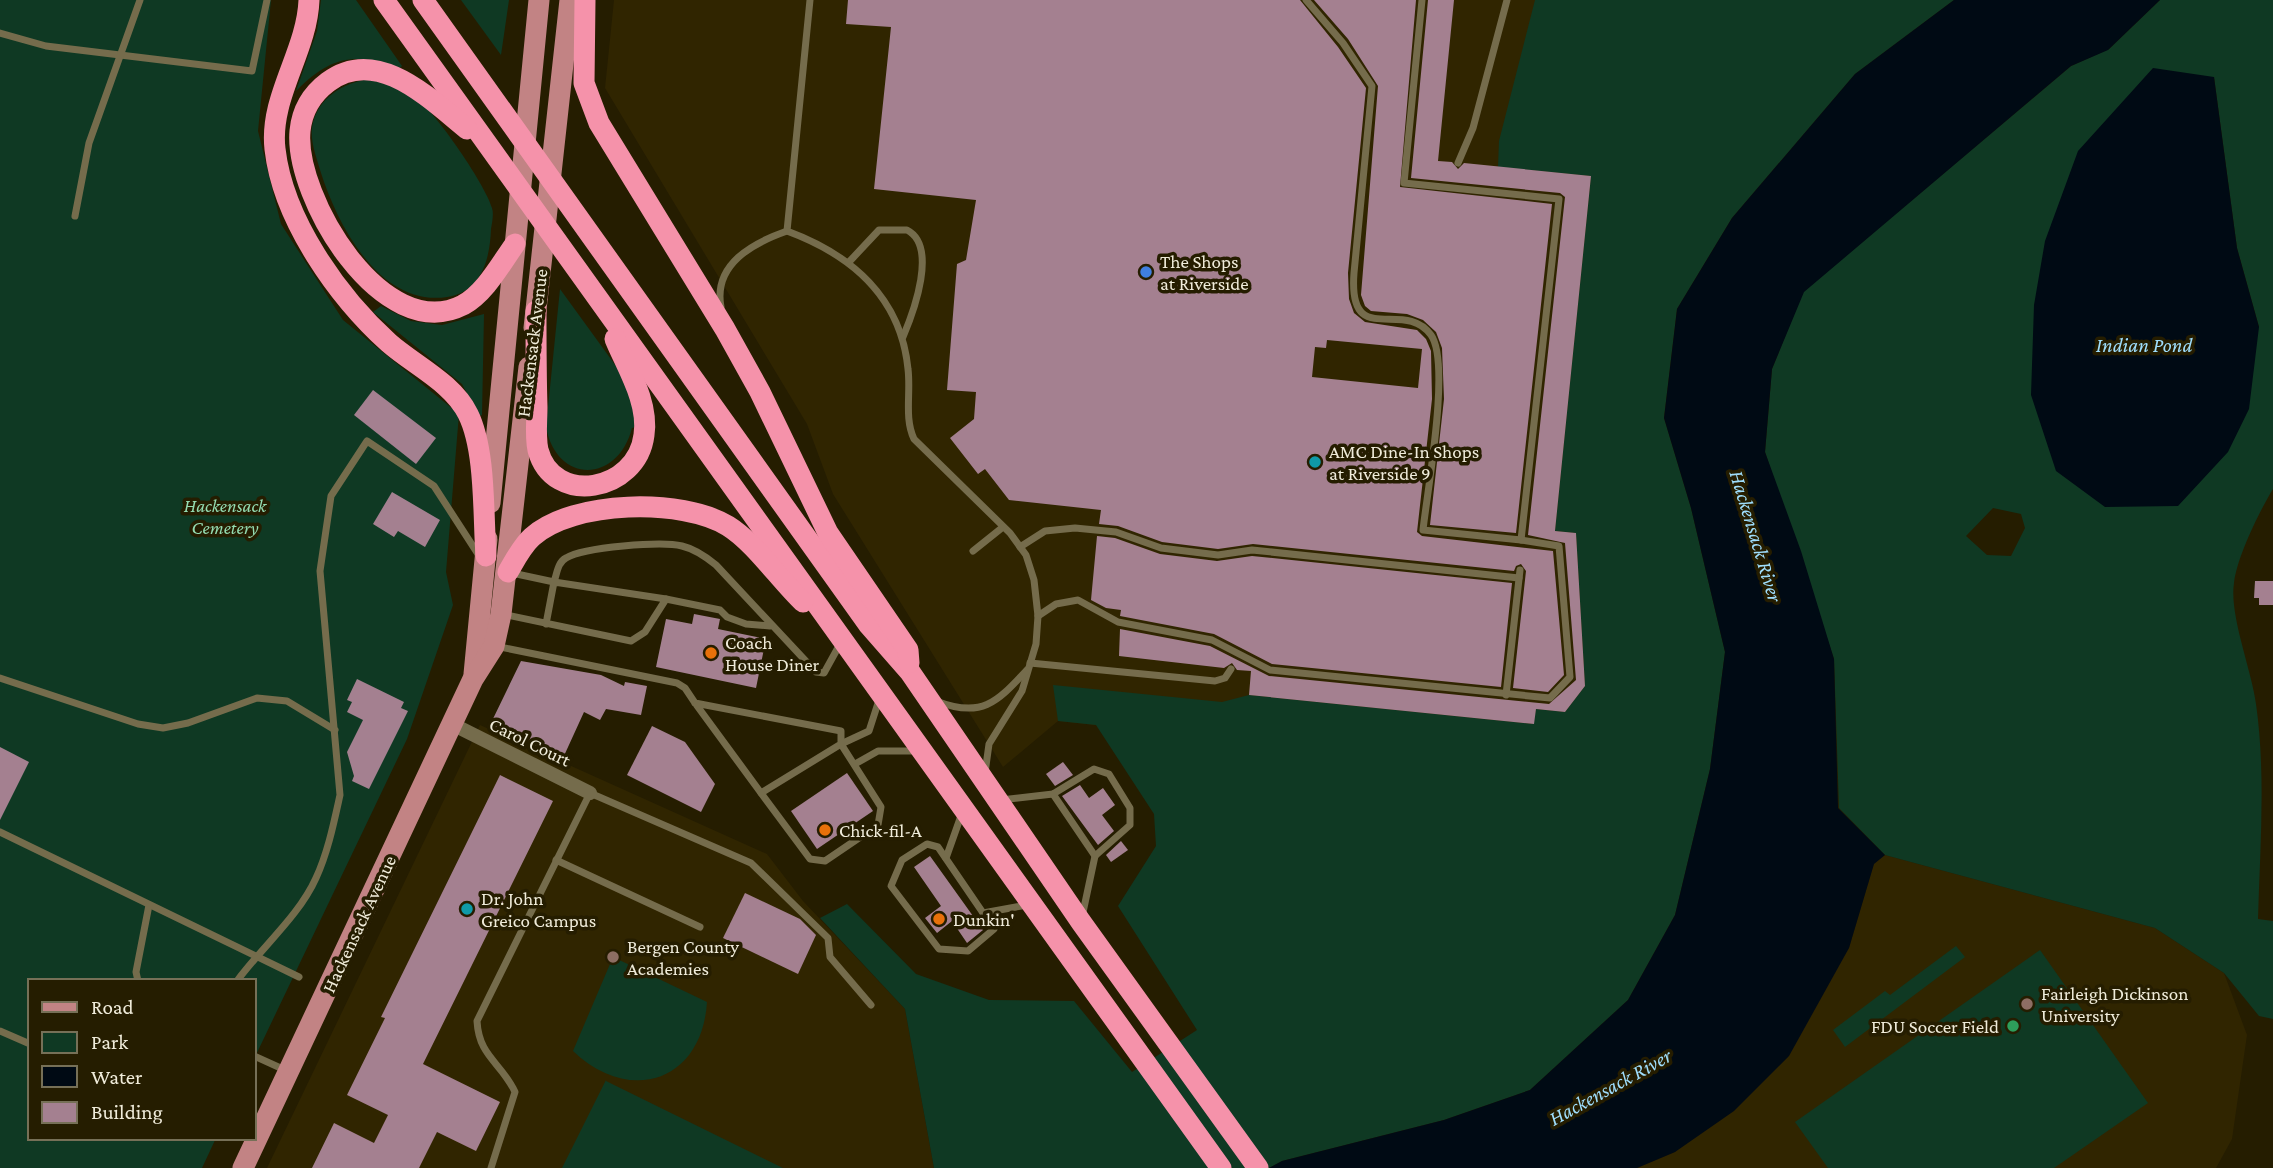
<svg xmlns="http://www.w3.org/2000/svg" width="2273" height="1168" viewBox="0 0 2273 1168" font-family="'Crimson Pro',serif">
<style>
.built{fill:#302500}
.green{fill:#0f3923;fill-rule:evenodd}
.water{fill:#000a14}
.building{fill:#a48090;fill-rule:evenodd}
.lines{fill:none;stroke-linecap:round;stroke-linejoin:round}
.lane{stroke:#756c4c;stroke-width:7}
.street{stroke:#756c4c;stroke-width:14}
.primary{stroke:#c28384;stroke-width:21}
.highway{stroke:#f592aa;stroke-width:21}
.shop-dot{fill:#3f7fe0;stroke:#251d00;stroke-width:2.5}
.culture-dot{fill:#0f9aa8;stroke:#251d00;stroke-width:2.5}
.food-dot{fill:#e8710a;stroke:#251d00;stroke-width:2.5}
.education-dot{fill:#8d6e63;stroke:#251d00;stroke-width:2.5}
.leisure-dot{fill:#2e9e5b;stroke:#251d00;stroke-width:2.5}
.labels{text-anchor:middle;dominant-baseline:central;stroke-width:7;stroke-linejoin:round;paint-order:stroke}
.poi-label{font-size:19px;fill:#f0ecda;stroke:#251d00;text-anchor:start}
.street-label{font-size:19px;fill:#f0ecda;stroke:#251d00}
.park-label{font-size:19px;font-style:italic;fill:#94dcb1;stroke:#251d00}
.water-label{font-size:21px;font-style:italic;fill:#9fdefc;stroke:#251d00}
</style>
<rect width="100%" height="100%" fill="#251d00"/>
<g class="built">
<path d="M614 0H1579L1677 309 1664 418 1725 652 1515 769 1058 721 1003 767 833 494 807 424 605 88Z"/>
<path d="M480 725 767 854 803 901 905 1009 934 1168H267Z"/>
<path d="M1885 855 2155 928 2224 973 2247 1035 2232 1139 2216 1168H1637L1675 1152 1849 948 1874 863Z"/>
</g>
<g class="green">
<path d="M0 0H271L258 131 281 224 343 320 459 414 446 572 453 605 407 739 254 1059V981H30V1138H216L202 1168H0Z"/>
<path d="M321 0H356L402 66 400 68C354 52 331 56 296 91L317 31Z"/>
<path d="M461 0H509L501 55Z"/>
<path d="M1535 0H1954L1855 74 1732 218 1677 309 1664 418 1691 508 1725 652 1710 769 1675 915 1628 1000 1530 1090 1444 1120 1282 1161 1269 1168H934L905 1009 820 918 847 904 916 974 989 1000 1074 1001 1132 1072 1197 1030 1118 906 1156 846 1154 814 1096 725 1058 721 1053 685 1222 702 1249 695 1533 724 1536 709 1565 712 1585 686 1576 533 1555 531 1591 176 1498 167 1499 141Z"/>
<path d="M2160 0H2273V489C2259 512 2237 557 2234 583 2229 615 2252 671 2256 704 2266 774 2260 848 2258 919L2273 921V1019L2259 1016 2224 973 2155 928 1885 855 1839 808 1834 659 1765 452 1772 369 1803 292 2071 66 2109 49ZM2214 77 2237 248 2259 327 2034 305ZM1993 508 2021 514 2025 528 2011 556 1987 555 1966 536Z"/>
<path d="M369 79C382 83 397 86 409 92 430 103 486 185 492 208 494 214 492 223 491 229 490 258 482 292 447 297 380 307 338 226 321 173 317 159 310 142 312 127 317 98 343 83 369 79Z"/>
<path d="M560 289 621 373 632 396 636 427 632 428C618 483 557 485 546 427Z"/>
<path d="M381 306 411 321 442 325 484 314 482 415 479 416 462 384 373 312Z"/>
<path d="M1956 946 1965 957 1845 1047 1833 1030 1885 991 1890 995Z"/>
<path d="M2040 950 2148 1103 2054 1168H1828L1795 1122Z"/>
<path d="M613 957 707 1002C702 1082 629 1105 573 1051Z"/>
<path d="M606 1080V1081L783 1168H562Z"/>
</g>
<g class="water">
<path d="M1954 0H2160L2108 50 2071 66 1804 292 1772 369 1765 452 1801 551 1834 659 1838 808 1885 855 1874 864 1849 948 1789 1056 1734 1111 1675 1152 1637 1168H1269L1282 1161 1444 1120 1530 1090 1628 1000 1675 915 1710 769 1725 652 1691 508 1664 418 1677 309 1732 218 1855 74Z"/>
<path d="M2153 68 2214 77 2237 248 2259 327 2249 409 2228 452 2178 506 2105 507 2056 471 2031 395 2034 305 2045 241 2078 151Z"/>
</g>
<g class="building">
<path d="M848 0H1300L1338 47 1366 88 1348 273 1349 299 1354 313 1365 322 1417 330 1426 339 1431 351 1432 399 1417 532 1422 536 1553 551 1564 675 1548 692 1513 688 1526 571 1521 564 1516 566 1514 571 1253 544 1218 549 1162 542 1118 526 1099 524 1101 510 1009 500 985 469 978 474 950 438 974 419 976 392 947 390 957 264 966 260 976 200 874 189 891 27 846 24ZM1327 340 1422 349 1418 388 1312 377 1315 347 1326 348Z"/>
<path d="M1314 0H1416L1400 187 1552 204 1516 533 1430 525 1444 399 1442 348 1436 332 1423 320 1407 314 1371 311 1365 306 1361 295 1378 86 1348 39Z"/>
<path d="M1428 0H1454L1438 161 1452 162 1458 169 1464 163 1591 176 1555 531 1576 533 1585 686 1565 712 1536 709 1534 724 1249 695 1251 671 1237 670 1232 663 1224 668 1119 656 1120 629 1210 646 1269 676 1549 704 1576 680 1565 543 1528 535 1565 197 1560 193 1411 178Z"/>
<path d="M373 390 436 438 416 464 354 415Z"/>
<path d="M392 492 440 520 425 547 398 531 394 537 373 524Z"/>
<path d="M1097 536 1115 538 1160 554 1217 561 1252 556 1512 583 1501 687 1272 664 1214 634 1120 616 1121 610 1106 608 1091 600Z"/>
<path d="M2255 581H2273V605H2259V598H2254Z"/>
<path d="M694 614 720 619 718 629 766 639 756 688 656 667 666 619 692 624Z"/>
<path d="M521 661 601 675 624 686 625 682 647 686 641 715 606 709 600 720 584 712 563 758 490 725Z"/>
<path d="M357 679 404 702 401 708 408 711 369 789 352 781 354 776 347 752 363 720 347 712 352 702 347 700Z"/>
<path d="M652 726 685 742 715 784 701 812 627 775Z"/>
<path d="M0 747 29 762 0 820Z"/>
<path d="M1063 762 1073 775 1055 786 1046 774Z"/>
<path d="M847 773 873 811 817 849 791 811Z"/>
<path d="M500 775 553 801 423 1064 500 1102 476 1151 437 1132 419 1168H312L334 1123 374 1143 388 1115 347 1095 385 1018 381 1017Z"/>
<path d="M1080 785 1089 798 1103 788 1115 805 1102 815 1114 831 1098 845 1062 796Z"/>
<path d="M1121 841 1128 850 1111 862 1106 855Z"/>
<path d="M930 856 983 930 967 943 952 921 937 933 925 918 941 906 914 867Z"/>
<path d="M745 893 800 919 816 935 798 974 723 938Z"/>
</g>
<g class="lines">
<g class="lane">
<path d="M810 0 787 231C852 255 901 298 908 369 911 393 904 418 914 439L1010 533 1026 555 1034 580 1038 616 1036 644 1022 691 989 744 985 773"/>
<path d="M1306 0 1343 43 1372 86 1354 273C1348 351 1404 297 1431 335 1451 363 1427 492 1423 530L1521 540 1559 199 1404 183 1422 0"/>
<path d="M0 33 46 46 252 71 267 0"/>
<path d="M1458 163 1473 128 1507 0"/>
<path d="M75 216 89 143 140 0"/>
<path d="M849 262 879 230H907C938 246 914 311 903 337"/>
<path d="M721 307C713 264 753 243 787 231"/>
<path d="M1020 547 1045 531 1075 528 1116 532 1161 548 1218 555 1252 550 1519 578"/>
<path d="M973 551 1003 527"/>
<path d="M512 573 554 582C557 573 558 562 566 558 584 547 662 541 682 546 695 549 705 556 716 565L816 672 824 673 840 644"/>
<path d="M666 599 720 610 727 617 746 624 770 626"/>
<path d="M502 614 631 641 645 632 666 599 554 582 546 624"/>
<path d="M1038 616 1056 604 1078 600 1118 622 1212 640 1270 670 1550 698 1570 677 1559 546 1521 540"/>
<path d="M495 646 677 683 685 688 695 703 761 793 841 744V731L695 703"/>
<path d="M1030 663 1215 681 1225 678 1231 669"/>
<path d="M0 678 138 724 163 728 188 723 257 698 287 701 335 730"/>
<path d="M1506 695 1520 570"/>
<path d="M936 701C982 719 997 702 1027 670"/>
<path d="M855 764 878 751H917"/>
<path d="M761 793 810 859 825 861 878 825 881 807 841 744 869 731 879 700"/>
<path d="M1053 794 1095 856"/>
<path d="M1001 800 1053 794 1094 769 1109 774 1130 808V825L1095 856 1082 917"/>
<path d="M0 832 299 977"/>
<path d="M927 844 938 847 994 929 968 951 939 949 891 886 902 860Z"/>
<path d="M946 858 962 813"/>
<path d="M556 860 700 927"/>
<path d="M983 913 1027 905"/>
<path d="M138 981 136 972 149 905"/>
<path d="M237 981C262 947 299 916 316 878 328 852 334 822 340 795L320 571 331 496 367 441 434 486 478 554"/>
<path d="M0 1031 30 1044"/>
<path d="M254 1056 285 1070"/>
<path d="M491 1168 515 1092C501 1062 479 1057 477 1021L590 793 751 863 828 938 830 957 871 1005"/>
</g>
<path class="street" d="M454 725 590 793"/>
<g class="primary">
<path d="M534 328 570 0"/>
<path d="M490 503 539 0"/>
<path d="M474 674 487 539"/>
<path d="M243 1168 473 679 494 646 501 614 529 367"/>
</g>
<g class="highway">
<path d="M309 0C307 52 269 97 275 149 283 220 338 297 389 343 414 365 453 383 468 414 486 450 483 515 486 556"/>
<path d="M384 0 1221 1168"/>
<path d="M423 0 868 624 910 672 1081 922 1258 1168"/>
<path d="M585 0 584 83 599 123 725 329 760 392 828 533 908 650 909 663"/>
<path d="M467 129C430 99 377 45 328 82 312 94 302 110 300 131 294 197 383 346 463 305 485 293 500 265 515 244"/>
<path d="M536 311C536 343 536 375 537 407 537 421 535 436 538 450 553 507 637 492 644 435 649 402 627 368 615 339"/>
<path d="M508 572C515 560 522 546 532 537 573 500 682 498 728 526 754 542 779 579 803 602"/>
</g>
</g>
<circle class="shop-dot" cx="1146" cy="272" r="7"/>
<g class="culture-dot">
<circle cx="1315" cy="462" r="7"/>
<circle cx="467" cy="909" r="7"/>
</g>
<g class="food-dot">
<circle cx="711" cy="653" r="7"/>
<circle cx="825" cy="830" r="7"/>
<circle cx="939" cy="919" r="7"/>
</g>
<g class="education-dot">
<circle cx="613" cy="957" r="7"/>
<circle cx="2027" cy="1004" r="7"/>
</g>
<circle class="leisure-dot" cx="2013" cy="1026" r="7"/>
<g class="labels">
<g class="poi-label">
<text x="1160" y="261">The Shops<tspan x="1160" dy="22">at Riverside</tspan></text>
<text x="1329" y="451">AMC Dine-In Shops<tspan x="1329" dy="22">at Riverside 9</tspan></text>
<text x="725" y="642">Coach<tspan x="725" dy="22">House Diner</tspan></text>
<text x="839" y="830">Chick-fil-A</text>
<text x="481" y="898">Dr. John<tspan x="481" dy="22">Greico Campus</tspan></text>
<text x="953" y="919">Dunkin'</text>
<text x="627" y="946">Bergen County<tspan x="627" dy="22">Academies</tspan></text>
<text x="2041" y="993">Fairleigh Dickinson<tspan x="2041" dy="22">University</tspan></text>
<text x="1999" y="1026" text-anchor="end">FDU Soccer Field</text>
</g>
<g class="street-label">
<text transform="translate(532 343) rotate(-83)">Hackensack Avenue</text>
<text transform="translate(530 742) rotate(26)">Carol Court</text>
<text transform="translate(359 924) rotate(-65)">Hackensack Avenue</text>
</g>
<g class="park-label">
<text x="225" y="505">Hackensack<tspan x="225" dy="22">Cemetery</tspan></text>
</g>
<g class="water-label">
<text x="2144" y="345">Indian Pond</text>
<text transform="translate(1756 536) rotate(73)">Hackensack River</text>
<text transform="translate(1610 1087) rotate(-29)">Hackensack River</text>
</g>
</g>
<rect x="28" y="979" width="228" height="161" fill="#251d00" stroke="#767057" stroke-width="2"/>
<rect x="42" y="1002" width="35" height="10" fill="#c28384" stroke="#767057" stroke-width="2"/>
<text x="91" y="1014" font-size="21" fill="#f0ecda">Road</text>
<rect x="42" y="1032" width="35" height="21" fill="#0f3923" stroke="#767057" stroke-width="2"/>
<text x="91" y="1049" font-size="21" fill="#f0ecda">Park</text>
<rect x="42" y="1066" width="35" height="21" fill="#000a14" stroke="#767057" stroke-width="2"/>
<text x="91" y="1084" font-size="21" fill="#f0ecda">Water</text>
<rect x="42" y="1102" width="35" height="21" fill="#a48090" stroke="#767057" stroke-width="2"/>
<text x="91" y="1119" font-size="21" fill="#f0ecda">Building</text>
</svg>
